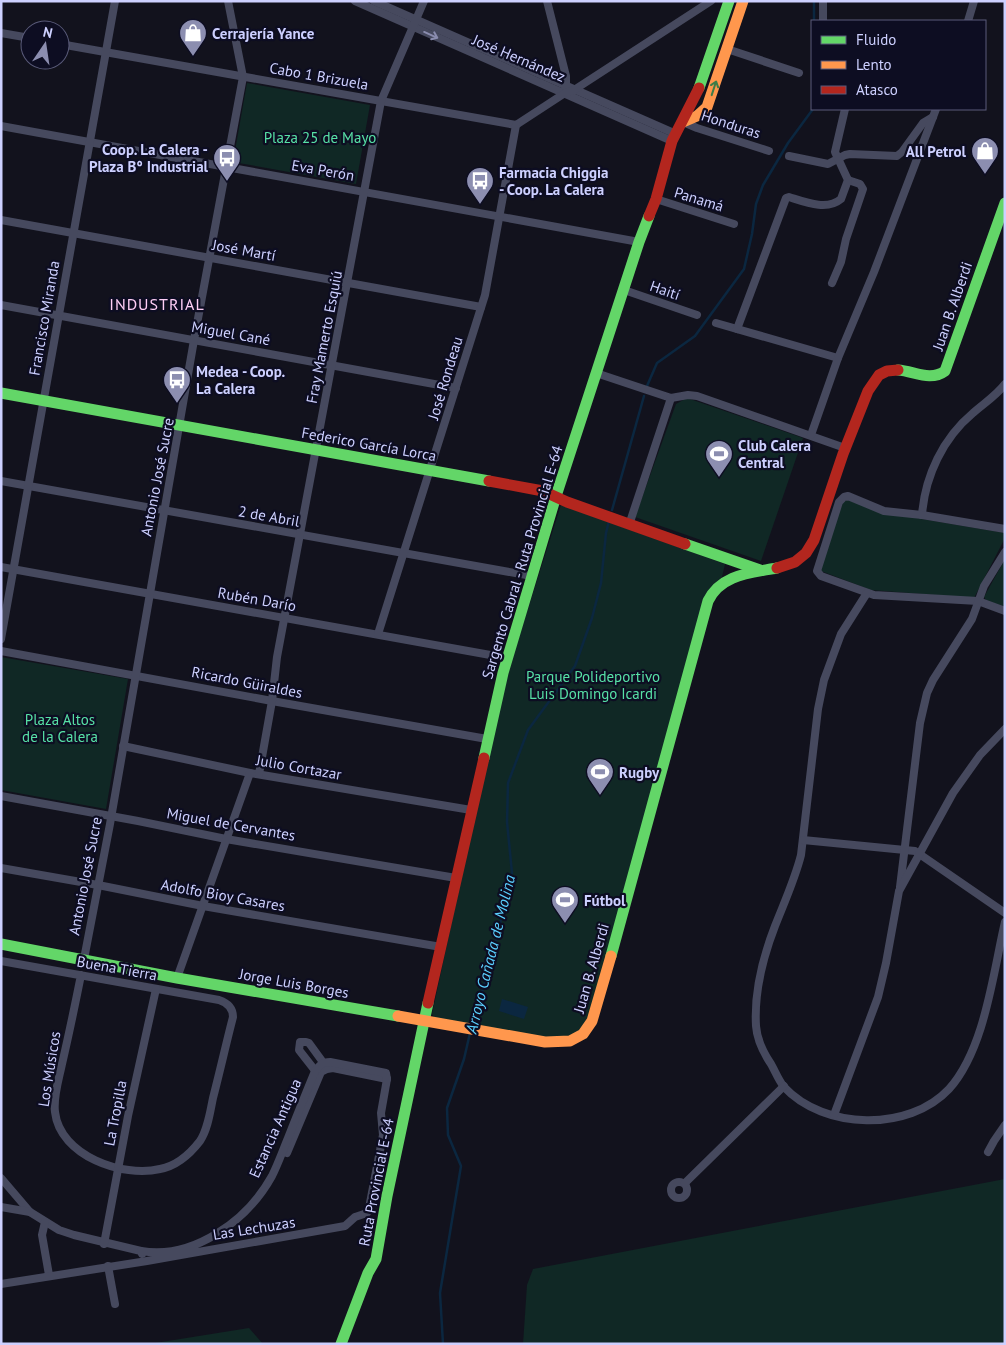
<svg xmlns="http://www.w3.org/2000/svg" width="1006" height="1345" viewBox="0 0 1006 1345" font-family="'PT Sans',sans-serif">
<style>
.green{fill:#102825}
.water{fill:#0b2740}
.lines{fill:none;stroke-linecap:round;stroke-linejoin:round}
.stream{stroke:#0b2740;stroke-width:2.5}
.street{stroke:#46495e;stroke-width:8}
.fast{stroke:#63d668;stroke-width:11}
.slow{stroke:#ff974d;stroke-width:11}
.jam{stroke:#b3261e;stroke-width:11}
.oneway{stroke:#8a8cae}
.oneway2{stroke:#3c7c48}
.labels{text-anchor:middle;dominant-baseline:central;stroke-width:4.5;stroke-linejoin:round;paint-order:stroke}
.poi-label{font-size:15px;font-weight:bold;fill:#cdd0ff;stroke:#0d0d22;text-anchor:start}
.street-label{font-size:15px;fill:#cdd0ff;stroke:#0d0d22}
.park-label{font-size:15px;fill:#57e1a6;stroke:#0d0d22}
.neighbourhood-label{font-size:16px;letter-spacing:1px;fill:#ffcff6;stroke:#0d0d22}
.water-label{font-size:16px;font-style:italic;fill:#5bd0ff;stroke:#0d0d22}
</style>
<rect width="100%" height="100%" fill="#12121d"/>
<g class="green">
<path d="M247 83 370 105 356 184 233 162Z"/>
<path d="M687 398 803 438 761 561 635 517 676 404Z"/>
<path d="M848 500 880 512 1005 533V538L974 598 871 590 821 571 820 567 843 502Z"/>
<path d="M561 505 725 564 722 577 714 584 593 1012 584 1029 564 1041 435 1018 432 1014 482 782 511 662Z"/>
<path d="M1005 559V607L986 600 984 597Z"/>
<path d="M1 657 128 679 106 809 1 790Z"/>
<path d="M1005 1179V1344H523L527 1285 533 1269Z"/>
<path d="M249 1328 263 1344H149Z"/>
</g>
<path class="water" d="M502 999 528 1007 524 1019 499 1011Z"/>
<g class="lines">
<g class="stream">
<path d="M814 1V21"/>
<path d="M647 386 657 363 695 336 744 269 752 234 756 204 763 185 788 143 813 109"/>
<path d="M612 510 644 396"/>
<path d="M472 1026 492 958 512 873 507 822 508 783 528 730 575 666 592 618 601 583 606 533 609 521"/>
<path d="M443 1344 440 1293 461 1166 448 1135 447 1108 464 1059 470 1033"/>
</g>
<g class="street">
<path d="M355 1 672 141"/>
<path d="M374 1 676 134"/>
<path d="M547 1 566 76V89"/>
<path d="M823 21V1"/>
<path d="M968 21 974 1"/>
<path d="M1 33 30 38"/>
<path d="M60 44 516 125 565 93 574 90 711 1"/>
<path d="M727 49 799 73"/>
<path d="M683 122 697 128 769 151"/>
<path d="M1 126 639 242"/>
<path d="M789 156 828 164 845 155 850 154 897 156 902 152 923 123 933 117"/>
<path d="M656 199 734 224"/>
<path d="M1 220 481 307"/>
<path d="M832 283 841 262 846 239 863 189 860 184 848 180"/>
<path d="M624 290 697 315"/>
<path d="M1 305 456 388"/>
<path d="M716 323 838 358"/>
<path d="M737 329 786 198 789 197C805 202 827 211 841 199L848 180 835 152 845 109"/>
<path d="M596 373 671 398 688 395 697 396 845 448"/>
<path d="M811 435 838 358 874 272 936 109"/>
<path d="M1 481 532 576"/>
<path d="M922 515C925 476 943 438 973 413 984 403 996 396 1005 384"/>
<path d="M629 525 671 398"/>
<path d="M1005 529 922 515 884 511 848 496 844 497 839 502 817 571 821 576 874 595 978 601 1005 611"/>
<path d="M1 567 507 658"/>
<path d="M867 593 841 634 824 680 818 709 801 855C795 879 784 903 775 926 763 957 754 992 756 1026 757 1040 763 1052 771 1064 775 1071 779 1081 784 1087 824 1130 909 1132 949 1089 985 1049 993 973 1005 922"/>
<path d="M378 634 485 295 516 125"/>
<path d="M1 639 115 1"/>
<path d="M1 651 272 701 487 739"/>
<path d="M123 746 250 773 471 810"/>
<path d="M259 774 272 701 277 657 381 101 424 1"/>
<path d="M1 796 138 821 226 839 456 878"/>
<path d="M803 840 915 851 1005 913"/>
<path d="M1 868 98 885 203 906 441 947"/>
<path d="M900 887 920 723 927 693 933 680 972 619 984 586 1005 552"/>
<path d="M84 959 110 824 194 340 243 77 228 1"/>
<path d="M1 961 219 1000C228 1003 233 1008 233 1017 226 1044 220 1071 213 1098 210 1112 208 1129 200 1141 190 1154 176 1166 160 1169 123 1178 60 1156 55 1112 53 1097 59 1079 62 1064 69 1034 75 1005 81 975"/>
<path d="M177 978 250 773"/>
<path d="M317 1073 299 1050 300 1042H306L309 1043 325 1065"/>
<path d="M834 1115 878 997 886 963 899 891 953 793 980 755 1005 729"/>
<path d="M988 1152 994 1141 1005 1125"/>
<path d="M287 1153 321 1072 327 1069 333 1068 387 1079"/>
<path d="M1 1178 30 1212"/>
<circle cx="679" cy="1190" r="8"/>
<path d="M685 1183 784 1086"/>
<path d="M1 1207 30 1212 59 1230 74 1235 141 1251 142 1254"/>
<path d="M45 1222 42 1235 49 1275"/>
<path d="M104 1244 128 1116 156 989"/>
<path d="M108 1266 115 1304"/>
<path d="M1 1284 147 1261 345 1226 355 1217 367 1213 369 1208 383 1135 381 1113 387 1079 386 1073 330 1062C322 1062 320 1065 315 1071 306 1093 297 1115 288 1138 283 1150 278 1164 272 1176 247 1221 193 1260 141 1251"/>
</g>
<g class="fast">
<path d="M699 88 729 1"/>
<path d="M898 370C914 371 930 382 945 371L1005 203"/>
<path d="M1 393 489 481"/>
<path d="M685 544 760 570"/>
<path d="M484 758 503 673 556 496 639 242 649 216"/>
<path d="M1 944 177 978 398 1016"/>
<path d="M611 956 708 601C721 574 751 573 777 568"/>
<path d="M341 1344 368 1273 376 1259 387 1196 428 1003"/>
</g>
<g class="slow">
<path d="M683 122 697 116 707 107 743 1"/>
<path d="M398 1016 545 1042 570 1041 583 1034 592 1021 611 956"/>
</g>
<g class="jam">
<path d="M649 216 656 199 672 141 699 88"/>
<path d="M489 481 543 491 567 502 685 544"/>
<path d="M777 568 795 562 806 553 814 540 843 454 868 391 879 375 887 371 898 370"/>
<path d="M428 1003 484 758"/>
</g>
</g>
<defs><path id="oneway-shaft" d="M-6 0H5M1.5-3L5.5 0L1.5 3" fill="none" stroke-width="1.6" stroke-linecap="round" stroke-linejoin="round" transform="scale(1.25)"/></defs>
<use class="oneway" href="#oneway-shaft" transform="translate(431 35) rotate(24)"/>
<use class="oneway2" href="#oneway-shaft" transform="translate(714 88) rotate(-72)"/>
<defs>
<symbol id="shop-pin" viewBox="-11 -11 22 30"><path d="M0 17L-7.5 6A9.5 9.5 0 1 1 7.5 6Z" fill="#8c8eb0" stroke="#0d0d22"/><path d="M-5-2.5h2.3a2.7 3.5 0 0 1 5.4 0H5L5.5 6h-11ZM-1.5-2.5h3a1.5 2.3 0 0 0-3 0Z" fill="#fff"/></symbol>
<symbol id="bus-pin" viewBox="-11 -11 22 30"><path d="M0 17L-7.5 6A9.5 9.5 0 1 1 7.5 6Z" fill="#8c8eb0" stroke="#0d0d22"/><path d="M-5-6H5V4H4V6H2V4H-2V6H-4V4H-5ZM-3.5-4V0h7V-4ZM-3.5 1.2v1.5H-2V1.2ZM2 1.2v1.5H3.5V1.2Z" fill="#fff"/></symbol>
<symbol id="stadium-pin" viewBox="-11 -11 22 30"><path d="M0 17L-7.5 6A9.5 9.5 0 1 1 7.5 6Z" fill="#8c8eb0" stroke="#0d0d22"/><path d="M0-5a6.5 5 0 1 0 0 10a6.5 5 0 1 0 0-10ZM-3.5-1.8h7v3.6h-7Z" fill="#fff"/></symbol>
</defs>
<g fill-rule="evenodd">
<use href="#shop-pin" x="177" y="17" width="32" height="43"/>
<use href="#shop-pin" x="969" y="135" width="32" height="43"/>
<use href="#bus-pin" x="211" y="142" width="32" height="43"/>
<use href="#bus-pin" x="464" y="165" width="32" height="43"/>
<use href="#bus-pin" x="161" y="364" width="32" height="43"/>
<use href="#stadium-pin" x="703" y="438" width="32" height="43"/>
<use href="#stadium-pin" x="584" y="756" width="32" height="43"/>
<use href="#stadium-pin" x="549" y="884" width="32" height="43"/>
</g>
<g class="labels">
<g class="poi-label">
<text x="212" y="33">Cerrajería Yance</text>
<text x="208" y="149" text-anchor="end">Coop. La Calera -<tspan x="208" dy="17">Plaza B° Industrial</tspan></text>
<text x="966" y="151" text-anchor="end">All Petrol</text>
<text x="499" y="172">Farmacia Chiggia<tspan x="499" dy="17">- Coop. La Calera</tspan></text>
<text x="196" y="371">Medea - Coop.<tspan x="196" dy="17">La Calera</tspan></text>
<text x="738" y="445">Club Calera<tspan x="738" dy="17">Central</tspan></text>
<text x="619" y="772">Rugby</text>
<text x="584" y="900">Fútbol</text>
</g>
<g class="street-label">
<text transform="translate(519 58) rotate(23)">José Hernández</text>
<text transform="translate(319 76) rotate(10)">Cabo 1 Brizuela</text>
<text transform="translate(731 124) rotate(18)">Honduras</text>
<text transform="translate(323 170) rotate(10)">Eva Perón</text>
<text transform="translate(699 199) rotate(17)">Panamá</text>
<text transform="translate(244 250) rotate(10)">José Martí</text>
<text transform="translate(665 290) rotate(19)">Haití</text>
<text transform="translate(952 306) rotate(-71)">Juan B. Alberdi</text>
<text transform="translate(44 318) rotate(-80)">Francisco Miranda</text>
<text transform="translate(231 333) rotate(10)">Miguel Cané</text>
<text transform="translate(324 337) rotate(-79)">Fray Mamerto Esquiú</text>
<text transform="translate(445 378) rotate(-73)">José Rondeau</text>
<text transform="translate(369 444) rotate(10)">Federico García Lorca</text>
<text transform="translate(157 477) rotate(-79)">Antonio José Sucre</text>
<text transform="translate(269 516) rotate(10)">2 de Abril</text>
<text transform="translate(522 562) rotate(-73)">Sargento Cabral - Ruta Provincial E-64</text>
<text transform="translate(257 599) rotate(10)">Rubén Darío</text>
<text transform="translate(247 682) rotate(11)">Ricardo Güiraldes</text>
<text transform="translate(299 767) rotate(10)">Julio Cortazar</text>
<text transform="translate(231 824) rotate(10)">Miguel de Cervantes</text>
<text transform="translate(85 876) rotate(-79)">Antonio José Sucre</text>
<text transform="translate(223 895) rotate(10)">Adolfo Bioy Casares</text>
<text transform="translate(117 968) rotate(10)">Buena Tierra</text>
<text transform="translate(591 968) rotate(-74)">Juan B. Alberdi</text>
<text transform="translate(294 983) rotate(10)">Jorge Luis Borges</text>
<text transform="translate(49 1069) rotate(-81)">Los Músicos</text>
<text transform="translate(115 1113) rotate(-79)">La Tropilla</text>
<text transform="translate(275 1128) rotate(-66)">Estancia Antigua</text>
<text transform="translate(376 1182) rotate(-79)">Ruta Provincial E-64</text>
<text transform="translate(254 1228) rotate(-9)">Las Lechuzas</text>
</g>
<g class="park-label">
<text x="320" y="137">Plaza 25 de Mayo</text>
<text x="593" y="676">Parque Polideportivo<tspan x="593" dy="17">Luis Domingo Icardi</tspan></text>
<text x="60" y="719">Plaza Altos<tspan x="60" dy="17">de la Calera</tspan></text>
</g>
<g class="neighbourhood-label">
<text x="157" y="304">INDUSTRIAL</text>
</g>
<g class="water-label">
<text transform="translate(490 954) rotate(-76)">Arroyo Cañada de Molina</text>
</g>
</g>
<rect width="1006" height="1345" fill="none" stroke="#cdd0ff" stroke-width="5"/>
<rect x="811" y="20" width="175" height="90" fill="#0d0d22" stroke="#5a5b7a"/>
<rect x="821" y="36" width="25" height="8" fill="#63d668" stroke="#5a5b7a"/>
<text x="856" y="45" font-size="15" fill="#cdd0ff">Fluido</text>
<rect x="821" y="61" width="25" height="8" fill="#ff974d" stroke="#5a5b7a"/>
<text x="856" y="70" font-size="15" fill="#cdd0ff">Lento</text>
<rect x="821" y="86" width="25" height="8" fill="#b3261e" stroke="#5a5b7a"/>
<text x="856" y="95" font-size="15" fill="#cdd0ff">Atasco</text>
<g transform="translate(45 45) rotate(13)"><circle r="24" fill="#0d0d22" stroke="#5a5b7a"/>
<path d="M0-4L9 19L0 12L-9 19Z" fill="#8c8eb0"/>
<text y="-8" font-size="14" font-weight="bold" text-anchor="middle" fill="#cdd0ff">N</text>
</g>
</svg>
